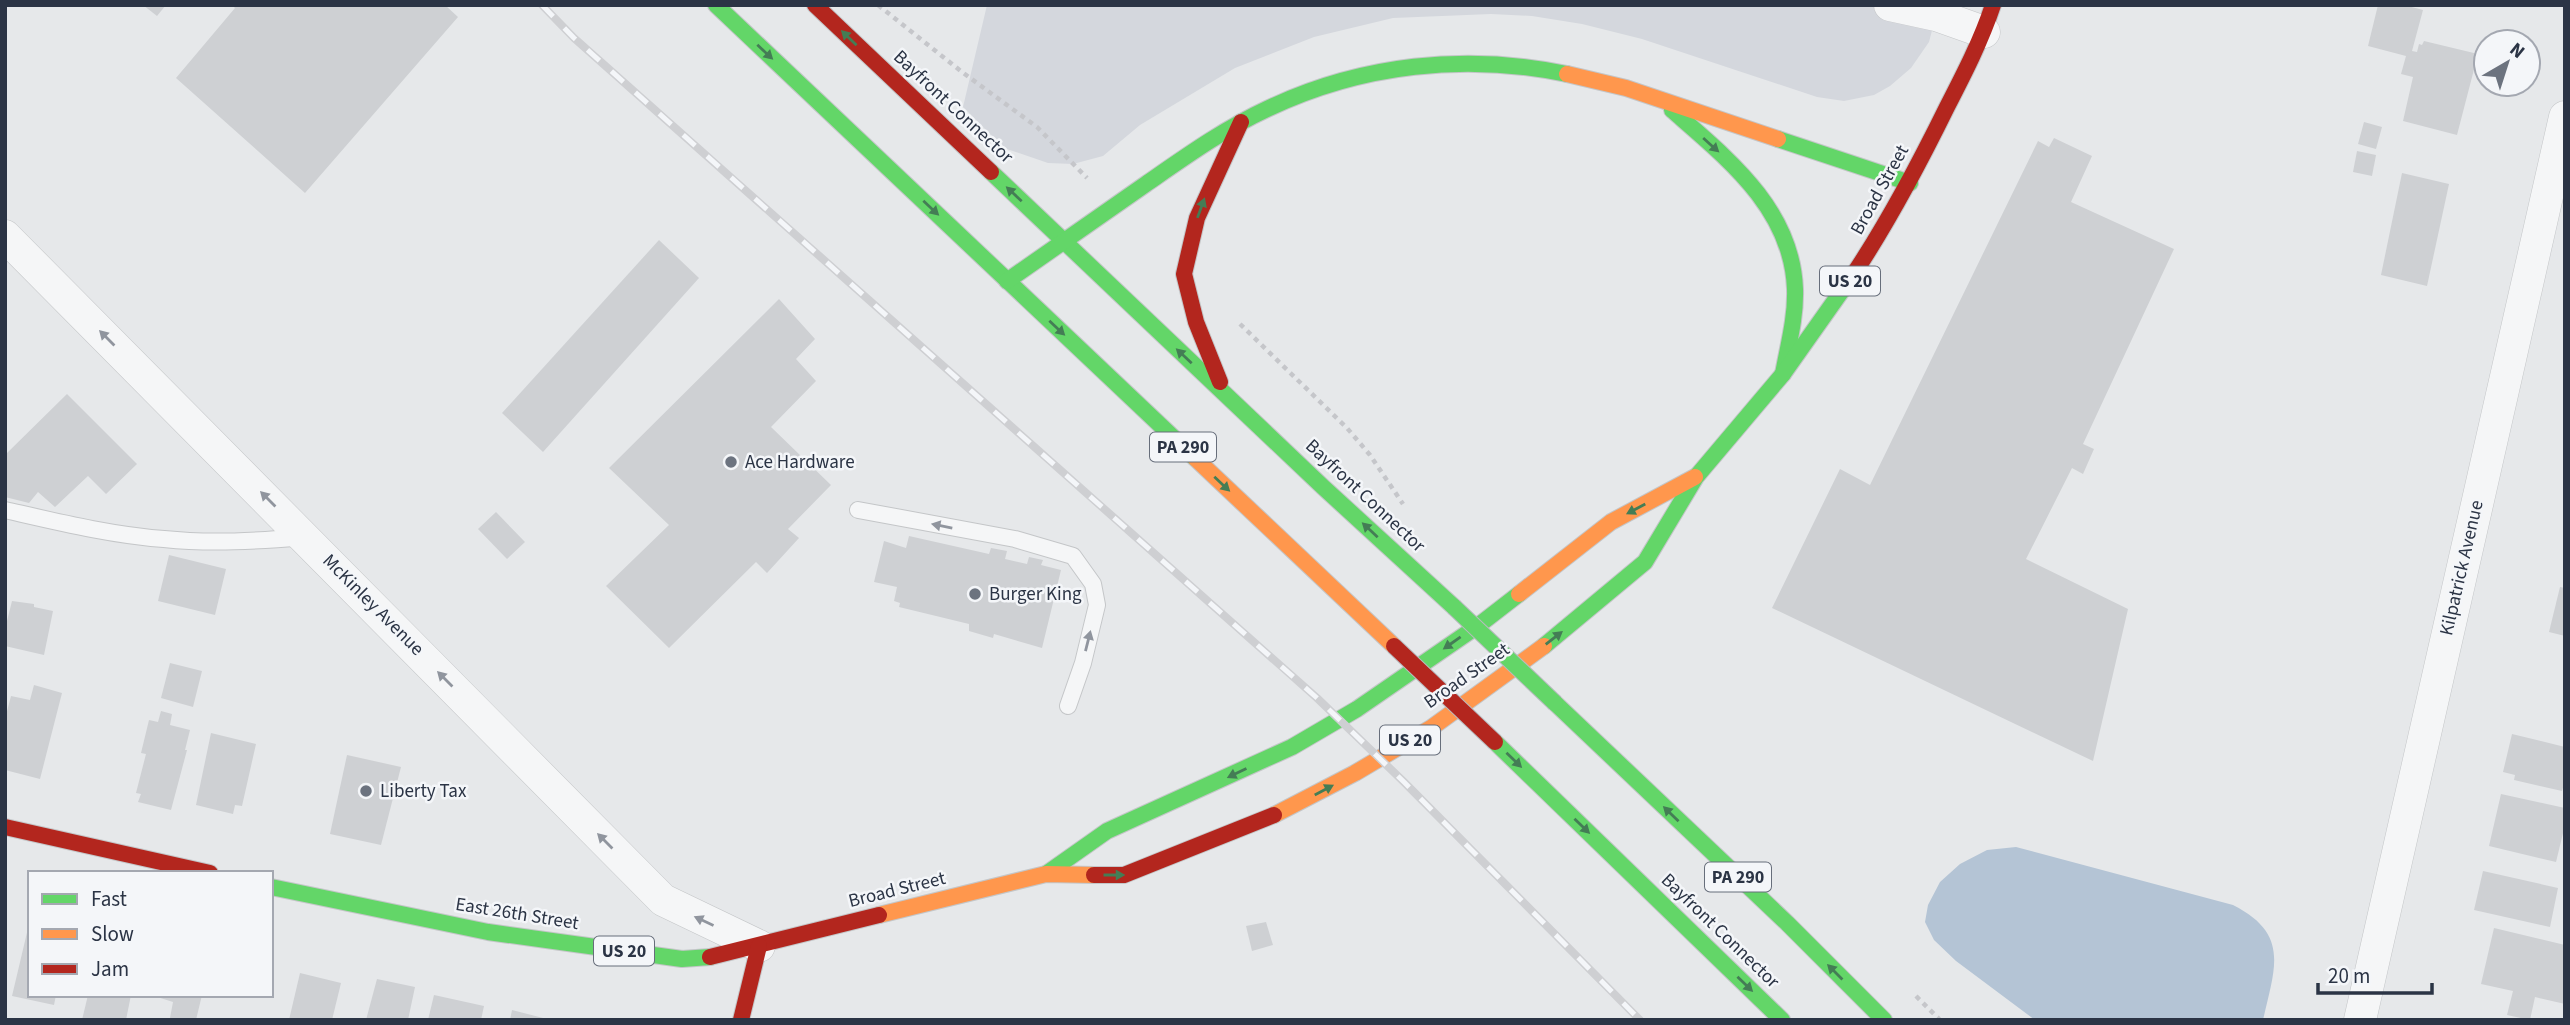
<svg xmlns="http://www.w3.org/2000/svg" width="2570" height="1025" viewBox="0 0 2570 1025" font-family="'Source Sans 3',sans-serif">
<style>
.built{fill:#d4d7dd}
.water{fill:#b4c4d5}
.building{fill:#ced0d3}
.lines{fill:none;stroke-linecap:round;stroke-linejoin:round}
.lane-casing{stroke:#c4c6c8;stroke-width:18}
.street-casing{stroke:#c4c6c8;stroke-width:33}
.fast-casing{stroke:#c4c6c8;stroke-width:18}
.slow-casing{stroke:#c4c6c8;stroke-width:18}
.jam-casing{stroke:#c4c6c8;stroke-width:18}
.path{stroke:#c5c6ca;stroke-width:4.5;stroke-dasharray:5 5;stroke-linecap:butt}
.lane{stroke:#f5f6f7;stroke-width:16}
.street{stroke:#f5f6f7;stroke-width:32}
.fast{stroke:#63d668;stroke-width:16}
.slow{stroke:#ff974d;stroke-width:16}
.jam{stroke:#b3261e;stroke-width:16}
.rail-casing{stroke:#cecfd2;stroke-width:8}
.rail{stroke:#f4f6f9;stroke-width:5;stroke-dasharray:16;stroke-linecap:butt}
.fast-bridge-casing{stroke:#b8bbbf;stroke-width:18;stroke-linecap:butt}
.jam-bridge-casing{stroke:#b8bbbf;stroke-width:18;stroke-linecap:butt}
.fast-bridge{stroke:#63d668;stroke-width:16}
.jam-bridge{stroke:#b3261e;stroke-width:16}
.oneway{fill:#447d55}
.oneway2{fill:#90959e}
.poi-dot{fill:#6c737f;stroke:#f4f6f9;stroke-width:2.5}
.labels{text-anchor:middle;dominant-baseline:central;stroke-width:5;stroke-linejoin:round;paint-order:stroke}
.shield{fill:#f4f6f9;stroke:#676e7b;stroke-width:2}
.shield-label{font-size:18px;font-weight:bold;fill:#2b3445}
.street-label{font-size:19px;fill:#2b3445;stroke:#f4f6f9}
.poi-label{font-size:19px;fill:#2b3445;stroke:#f4f6f9;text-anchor:start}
</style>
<rect width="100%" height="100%" fill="#e6e8ea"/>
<path class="built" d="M987 5H1942L1936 15 1929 42 1911 68 1890 86 1874 95 1844 101 1817 97 1642 39 1582 24 1532 16 1491 14 1393 18 1314 37 1235 68 1140 125 1103 156 1073 164 1048 163 1004 148 963 107Z"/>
<path class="water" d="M2016 847 2233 905C2290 934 2275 967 2263 1020H2035L1956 961 1934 940 1925 922 1928 905 1940 882 1960 864 1987 850Z"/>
<g class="building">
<path d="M143 5H166L157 16Z"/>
<path d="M232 5H445L458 17 305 193 176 78 235 8Z"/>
<path d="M2378 5H2404L2423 10 2412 51 2417 52 2419 44 2422 45 2424 41 2478 54 2457 135 2403 121 2413 77 2401 74 2406 56 2368 46Z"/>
<path d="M2364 122 2382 127 2376 149 2358 144Z"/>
<path d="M2054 138 2092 156 2071 202 2174 249 2083 444 2094 449 2083 474 2072 468 2026 559 2128 609 2093 761 1772 608 1840 469 1870 485 2038 141 2049 147Z"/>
<path d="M2357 151 2376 155 2372 176 2353 172Z"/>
<path d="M2402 173 2449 184 2427 286 2381 275Z"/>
<path d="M659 240 699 278 543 452 502 413Z"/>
<path d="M779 299 815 339 796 359 816 381 771 427 831 485 788 529 799 538 767 573 756 562 669 648 606 586 669 525 609 468Z"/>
<path d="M67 394 137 464 106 494 88 476 55 507 38 492 29 503 5 497V455Z"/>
<path d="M496 512 525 542 507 559 478 529Z"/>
<path d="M909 536 989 554 991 548 1007 551 1005 559 1027 564 1029 557 1043 560 1041 565 1061 570 1042 648 994 634 993 638 969 631V624L899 607 900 603 894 601 897 587 874 582 884 541 906 548Z"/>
<path d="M169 555 226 569 215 615 158 601Z"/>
<path d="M2560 587 2565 588V636L2549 632Z"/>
<path d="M12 601 34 604V607L53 611 44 655 5 646V629Z"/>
<path d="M170 663 202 671 193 707 161 698Z"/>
<path d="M34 685 62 693 40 779 5 770V719L11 696 30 700Z"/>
<path d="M161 711 172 714 170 725 190 730 185 750H187L171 810 138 802 141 794 136 793 146 754 141 753 149 720 158 722Z"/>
<path d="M211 733 256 744 242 806 235 805 233 814 196 805Z"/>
<path d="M2512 734 2565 747V781L2562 791 2514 780 2515 775 2503 772Z"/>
<path d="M347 755 401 767 381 845 330 834Z"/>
<path d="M2501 794 2565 808V825L2556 862 2489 846Z"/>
<path d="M2483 871 2558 888 2550 927 2474 910Z"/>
<path d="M1266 922 1273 945 1252 951 1246 926Z"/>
<path d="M29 924 30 995H56L54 1005 12 996Z"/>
<path d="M2494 928 2565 945V1004L2535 997 2530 1020 2507 1015 2513 991 2481 984Z"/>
<path d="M300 973 341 983 332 1020H289Z"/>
<path d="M377 979 415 987 408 1020H366Z"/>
<path d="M88 995H131L126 1020H82Z"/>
<path d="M151 995H202L196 1020 170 1018 173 1002Z"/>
<path d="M434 995 484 1006 481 1020H428Z"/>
<path d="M512 1010 547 1019V1020H510Z"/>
</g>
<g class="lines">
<defs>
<g id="lane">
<path d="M5 510C58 522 111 535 164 539 211 544 258 541 304 537"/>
<path d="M858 510 1015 539 1073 556 1093 584 1097 605 1083 663 1068 706"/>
</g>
<g id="street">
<path d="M1890 5 1936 15 1984 32"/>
<path d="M5 236 663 900 759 946"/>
<path d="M2360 1020 2565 117"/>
</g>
<g id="fast">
<path d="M716 5 1195 458"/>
<path d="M1672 110C1728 159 1792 209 1795 289 1796 318 1788 346 1783 374"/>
<path d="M1778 139 1910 183"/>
<path d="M991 172 1323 487 1454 607"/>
<path d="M1007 281C1053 249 1100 216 1146 184 1185 157 1224 129 1267 109 1361 64 1466 53 1567 74"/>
<path d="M1544 646 1645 562 1696 477 1783 374 1853 275"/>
<path d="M1555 703 1787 923 1884 1020"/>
<path d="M1495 742 1782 1020"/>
<path d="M1046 874 1107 831 1292 747 1357 709 1479 625 1519 594"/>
<path d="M271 887 488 932 682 959 710 957"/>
</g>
<g id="slow">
<path d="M1567 74 1626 88 1778 139"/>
<path d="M1195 458 1394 646"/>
<path d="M1519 594 1611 522 1695 477"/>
<path d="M1274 815 1355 773 1431 728 1544 646"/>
<path d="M879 915 1046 874 1094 875"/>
</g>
<g id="jam">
<path d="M815 5 991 172"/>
<path d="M1853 275C1889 221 1918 166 1947 107 1964 74 1981 41 1993 5"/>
<path d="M1220 382 1196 322 1184 274 1197 218 1241 122"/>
<path d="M5 827 210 873"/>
<path d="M1094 875H1124L1274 815"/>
<path d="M710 957 879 915"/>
<path d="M741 1020 759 946"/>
</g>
</defs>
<use href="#lane" class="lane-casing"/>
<use href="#street" class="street-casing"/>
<use href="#fast" class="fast-casing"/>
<use href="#slow" class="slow-casing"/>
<use href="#jam" class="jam-casing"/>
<g class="path">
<path d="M878 5 962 72 1037 127 1087 178"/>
<path d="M1240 324 1347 428 1370 455 1403 504"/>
<path d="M1916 996 1940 1020"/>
</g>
<use href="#lane" class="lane"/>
<use href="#street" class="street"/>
<use href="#fast" class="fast"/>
<use href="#slow" class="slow"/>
<use href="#jam" class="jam"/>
<defs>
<path id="rail" d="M542 5 574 38 1317 698 1404 782 1640 1020"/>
</defs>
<use href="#rail" class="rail-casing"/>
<use href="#rail" class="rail"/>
<defs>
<path id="fast-bridge" d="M1454 607 1555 703"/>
<path id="jam-bridge" d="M1394 646 1495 742"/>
</defs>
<use href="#fast-bridge" class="fast-bridge-casing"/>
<use href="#jam-bridge" class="jam-bridge-casing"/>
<use href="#fast-bridge" class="fast-bridge"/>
<use href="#jam-bridge" class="jam-bridge"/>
</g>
<defs><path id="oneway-solid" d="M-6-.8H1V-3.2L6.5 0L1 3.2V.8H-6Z" transform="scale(1.75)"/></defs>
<g class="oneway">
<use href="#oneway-solid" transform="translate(849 38) rotate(-136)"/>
<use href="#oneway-solid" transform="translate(765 52) rotate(43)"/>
<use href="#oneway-solid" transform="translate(1711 145) rotate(42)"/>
<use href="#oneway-solid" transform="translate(1014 194) rotate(-137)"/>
<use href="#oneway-solid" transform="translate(931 208) rotate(43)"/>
<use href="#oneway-solid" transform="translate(1201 208) rotate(-70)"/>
<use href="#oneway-solid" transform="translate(1057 328) rotate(43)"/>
<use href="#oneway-solid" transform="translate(1184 356) rotate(-137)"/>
<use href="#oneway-solid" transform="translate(1222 484) rotate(43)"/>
<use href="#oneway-solid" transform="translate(1636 509) rotate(152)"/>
<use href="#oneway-solid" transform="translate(1370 530) rotate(-137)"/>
<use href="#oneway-solid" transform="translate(1554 638) rotate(-38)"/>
<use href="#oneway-solid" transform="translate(1452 643) rotate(145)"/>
<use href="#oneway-solid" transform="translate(1514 760) rotate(44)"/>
<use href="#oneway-solid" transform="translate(1237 773) rotate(154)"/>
<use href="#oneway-solid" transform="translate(1324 790) rotate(-28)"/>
<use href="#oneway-solid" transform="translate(1671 814) rotate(-136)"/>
<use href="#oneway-solid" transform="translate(1582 826) rotate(44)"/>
<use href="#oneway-solid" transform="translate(1114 875)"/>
<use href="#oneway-solid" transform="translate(1835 972) rotate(-135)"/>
<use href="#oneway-solid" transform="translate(1745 984) rotate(44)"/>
</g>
<g class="oneway2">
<use href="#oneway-solid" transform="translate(107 338) rotate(-135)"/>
<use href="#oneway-solid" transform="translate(268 499) rotate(-135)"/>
<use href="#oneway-solid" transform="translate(942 526) rotate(-169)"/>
<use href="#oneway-solid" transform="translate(1088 641) rotate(-76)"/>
<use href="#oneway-solid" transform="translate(445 679) rotate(-135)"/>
<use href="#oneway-solid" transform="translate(605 841) rotate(-135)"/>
<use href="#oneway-solid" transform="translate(704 921) rotate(-155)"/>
</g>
<g class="poi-dot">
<circle cx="731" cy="462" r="7"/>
<circle cx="975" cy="594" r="7"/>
<circle cx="366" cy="791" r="7"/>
</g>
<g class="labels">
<g class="shield">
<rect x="1820" y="266.5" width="60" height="29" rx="5"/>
<rect x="1150" y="432.5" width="66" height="29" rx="5"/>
<rect x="1380" y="725.5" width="60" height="29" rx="5"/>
<rect x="1705" y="862.5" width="66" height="29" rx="5"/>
<rect x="594" y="936.5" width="60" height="29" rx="5"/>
</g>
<g class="shield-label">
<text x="1850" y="281">US 20</text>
<text x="1183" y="447">PA 290</text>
<text x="1410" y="740">US 20</text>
<text x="1738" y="877">PA 290</text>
<text x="624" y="951">US 20</text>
</g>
<g class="street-label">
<text transform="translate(953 107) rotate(43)">Bayfront Connector</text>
<text transform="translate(1880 190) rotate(-61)">Broad Street</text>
<text transform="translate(1365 496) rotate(43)">Bayfront Connector</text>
<text transform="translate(2462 568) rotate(-77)">Kilpatrick Avenue</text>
<text transform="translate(373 605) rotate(45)">McKinley Avenue</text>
<text transform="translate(1467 676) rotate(-35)">Broad Street</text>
<text transform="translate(897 890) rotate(-14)">Broad Street</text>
<text transform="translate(517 914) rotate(9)">East 26th Street</text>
<text transform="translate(1720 931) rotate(44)">Bayfront Connector</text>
</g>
<g class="poi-label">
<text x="745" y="462">Ace Hardware</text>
<text x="989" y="594">Burger King</text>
<text x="380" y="791">Liberty Tax</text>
</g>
</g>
<rect width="2570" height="1025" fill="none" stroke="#2b3445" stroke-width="14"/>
<rect x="28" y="871" width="245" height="126" fill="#f4f6f9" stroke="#a4a8b1" stroke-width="2"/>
<rect x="42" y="894" width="35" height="10" fill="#63d668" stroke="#a4a8b1" stroke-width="2"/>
<text x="91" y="906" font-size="21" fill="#2b3445">Fast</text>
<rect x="42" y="929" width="35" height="10" fill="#ff974d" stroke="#a4a8b1" stroke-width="2"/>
<text x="91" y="941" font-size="21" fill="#2b3445">Slow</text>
<rect x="42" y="964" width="35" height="10" fill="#b3261e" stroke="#a4a8b1" stroke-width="2"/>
<text x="91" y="976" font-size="21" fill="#2b3445">Jam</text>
<g transform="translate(2507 63) rotate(39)"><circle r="33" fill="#f4f6f9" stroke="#a4a8b1" stroke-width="2"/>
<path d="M0-5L12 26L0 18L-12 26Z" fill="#6c737f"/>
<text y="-10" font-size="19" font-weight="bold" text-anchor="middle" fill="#2b3445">N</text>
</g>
<path d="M2318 983v10h114v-10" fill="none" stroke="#2b3445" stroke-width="3.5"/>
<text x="2328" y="983" font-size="21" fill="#2b3445" stroke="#f4f6f9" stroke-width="5" paint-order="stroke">20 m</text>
</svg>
